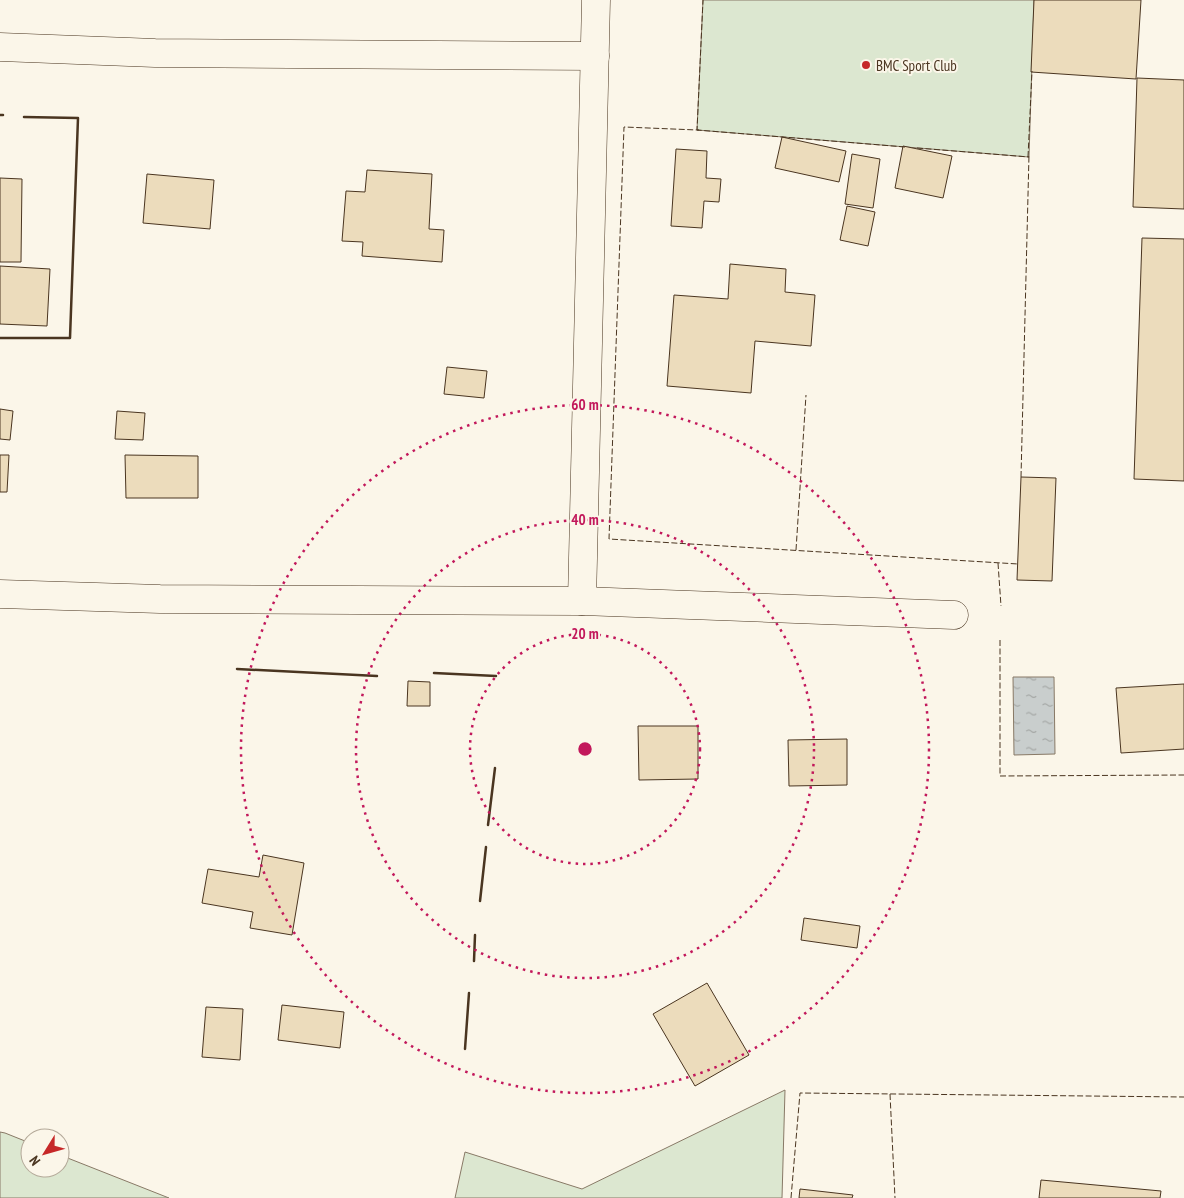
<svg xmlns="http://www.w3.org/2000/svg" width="1184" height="1198" viewBox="0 0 1184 1198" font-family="'PT Sans Narrow',sans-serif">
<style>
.green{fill:#dce7d0;stroke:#887966}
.water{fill:url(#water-ripples);stroke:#887966}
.building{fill:#ecdcbc;stroke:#4a3520}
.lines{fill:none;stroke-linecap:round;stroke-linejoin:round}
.street-casing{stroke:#4a3520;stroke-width:29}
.street{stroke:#fbf6e9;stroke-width:28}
.fence{stroke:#4a3520;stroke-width:1;stroke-dasharray:6 2.5;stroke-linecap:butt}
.wall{stroke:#4a3520;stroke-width:2.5}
.ring{fill:none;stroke:#c2185b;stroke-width:2.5;stroke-dasharray:2.5 5}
.poi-dot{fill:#c62828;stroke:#fbf6e9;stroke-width:2}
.labels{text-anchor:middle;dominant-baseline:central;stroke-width:4;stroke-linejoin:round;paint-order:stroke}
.poi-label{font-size:15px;fill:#4a3520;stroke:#fbf6e9;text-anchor:start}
.centre{fill:#c2185b;stroke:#fbf6e9;stroke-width:2.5}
.ring-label{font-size:15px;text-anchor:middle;font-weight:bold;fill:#c2185b;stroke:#fbf6e9;stroke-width:4;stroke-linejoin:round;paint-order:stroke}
</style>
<defs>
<pattern id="water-ripples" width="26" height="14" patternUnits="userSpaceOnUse" patternTransform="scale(1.25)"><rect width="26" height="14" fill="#c9cecd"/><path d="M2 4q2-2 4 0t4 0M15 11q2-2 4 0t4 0" fill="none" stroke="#a5a8a6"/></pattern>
</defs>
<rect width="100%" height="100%" fill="#fbf6e9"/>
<g class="green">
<path d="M703 0H1034L1029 157 697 130Z"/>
<path d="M785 1090 782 1198H455L465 1152 582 1189Z"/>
<path d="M0 1132 5 1133 30 1143V1168H60V1155L169 1198H0Z"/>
</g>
<path class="water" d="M1013 677H1054L1055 754 1014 755Z"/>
<g class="building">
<path d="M1034 0H1141L1136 79 1031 72Z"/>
<path d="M1137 78 1184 80V209L1133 207Z"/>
<path d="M782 137 846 151 839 182 775 168Z"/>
<path d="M903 146 952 156 943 198 895 188Z"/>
<path d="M676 149 707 151 706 178 721 179 719 202 704 201 702 228 671 226Z"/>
<path d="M852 154 880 159 873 208 845 204Z"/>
<path d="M367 170 432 174 429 229 444 230 442 262 362 256 363 242 342 241 346 191 365 192Z"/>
<path d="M147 174 214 180 210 229 143 223Z"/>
<path d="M0 178 22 179 21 262H0Z"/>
<path d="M847 206 875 212 868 246 840 240Z"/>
<path d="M1142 238 1184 239V481L1134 479Z"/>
<path d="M730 264 786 269 785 292 815 295 811 346 755 341 751 393 667 386 674 295 728 299Z"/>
<path d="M0 266 50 269 47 326 0 324Z"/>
<path d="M447 367 487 371 484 398 444 394Z"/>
<path d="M0 409 13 411 10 440 0 439Z"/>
<path d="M117 411 145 413 143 440 115 439Z"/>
<path d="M0 455H9L7 492H0Z"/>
<path d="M125 455 198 456V498H126Z"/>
<path d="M1021 477 1056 478 1052 581 1017 580Z"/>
<path d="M408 681 430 682V706H407Z"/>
<path d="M1184 684V749L1121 753 1116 688Z"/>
<path d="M638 726H698V779L639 780Z"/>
<path d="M847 739V785L789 786 788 740Z"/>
<path d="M263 855 304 863 292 935 250 928 253 912 202 903 208 869 259 877Z"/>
<path d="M804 918 860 926 857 948 801 940Z"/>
<path d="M707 983 749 1055 695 1086 653 1014Z"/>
<path d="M282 1005 344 1012 340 1048 278 1040Z"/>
<path d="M206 1007 243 1009 240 1060 202 1057Z"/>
<path d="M1041 1180 1161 1191 1160 1198H1039Z"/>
<path d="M800 1189 853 1195 852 1198H799Z"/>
</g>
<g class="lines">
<defs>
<g id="street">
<path d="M0 47 155 53 595 56"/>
<path d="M0 594 160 599 582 601 954 615"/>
<path d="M582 601 596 0"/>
</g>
</defs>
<use href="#street" class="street-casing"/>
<use href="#street" class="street"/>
<g class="fence">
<path d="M699 130H697L703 0"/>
<path d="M905 147 697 130 624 127 609 539 1018 564"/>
<path d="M917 148 1029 157"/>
<path d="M1028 157 1032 71"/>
<path d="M1021 477 1029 155"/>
<path d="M796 550 806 395"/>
<path d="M998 563 1001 606"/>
<path d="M1000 640V776L1184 775"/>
<path d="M890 1094 895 1198"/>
<path d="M791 1198 800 1093 1184 1097"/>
</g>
<g class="wall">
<path d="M0 115H3"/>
<path d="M0 338H70L78 118 24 117"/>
<path d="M237 669 377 676"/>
<path d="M434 673 496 676"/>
<path d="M488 825 495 768"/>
<path d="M480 901 486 847"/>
<path d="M474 961 475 935"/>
<path d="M465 1049 469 993"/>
</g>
</g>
<g class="ring">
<circle cx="585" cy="749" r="115"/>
<circle cx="585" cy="749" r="229"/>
<circle cx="585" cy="749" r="344"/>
</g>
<circle class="poi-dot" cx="866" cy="65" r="5"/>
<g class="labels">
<g class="poi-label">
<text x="876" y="65">BMC Sport Club</text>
</g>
</g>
<circle cx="585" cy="749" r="8" class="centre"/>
<g class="ring-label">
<text x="585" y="410">60 m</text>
<text x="585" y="525">40 m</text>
<text x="585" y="639">20 m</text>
</g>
<g transform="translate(45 1153) rotate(233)"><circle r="24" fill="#fbf6e9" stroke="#b4a999"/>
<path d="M0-4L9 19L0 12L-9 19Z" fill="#c62828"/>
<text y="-8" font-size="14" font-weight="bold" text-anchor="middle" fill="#4a3520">N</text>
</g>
</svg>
